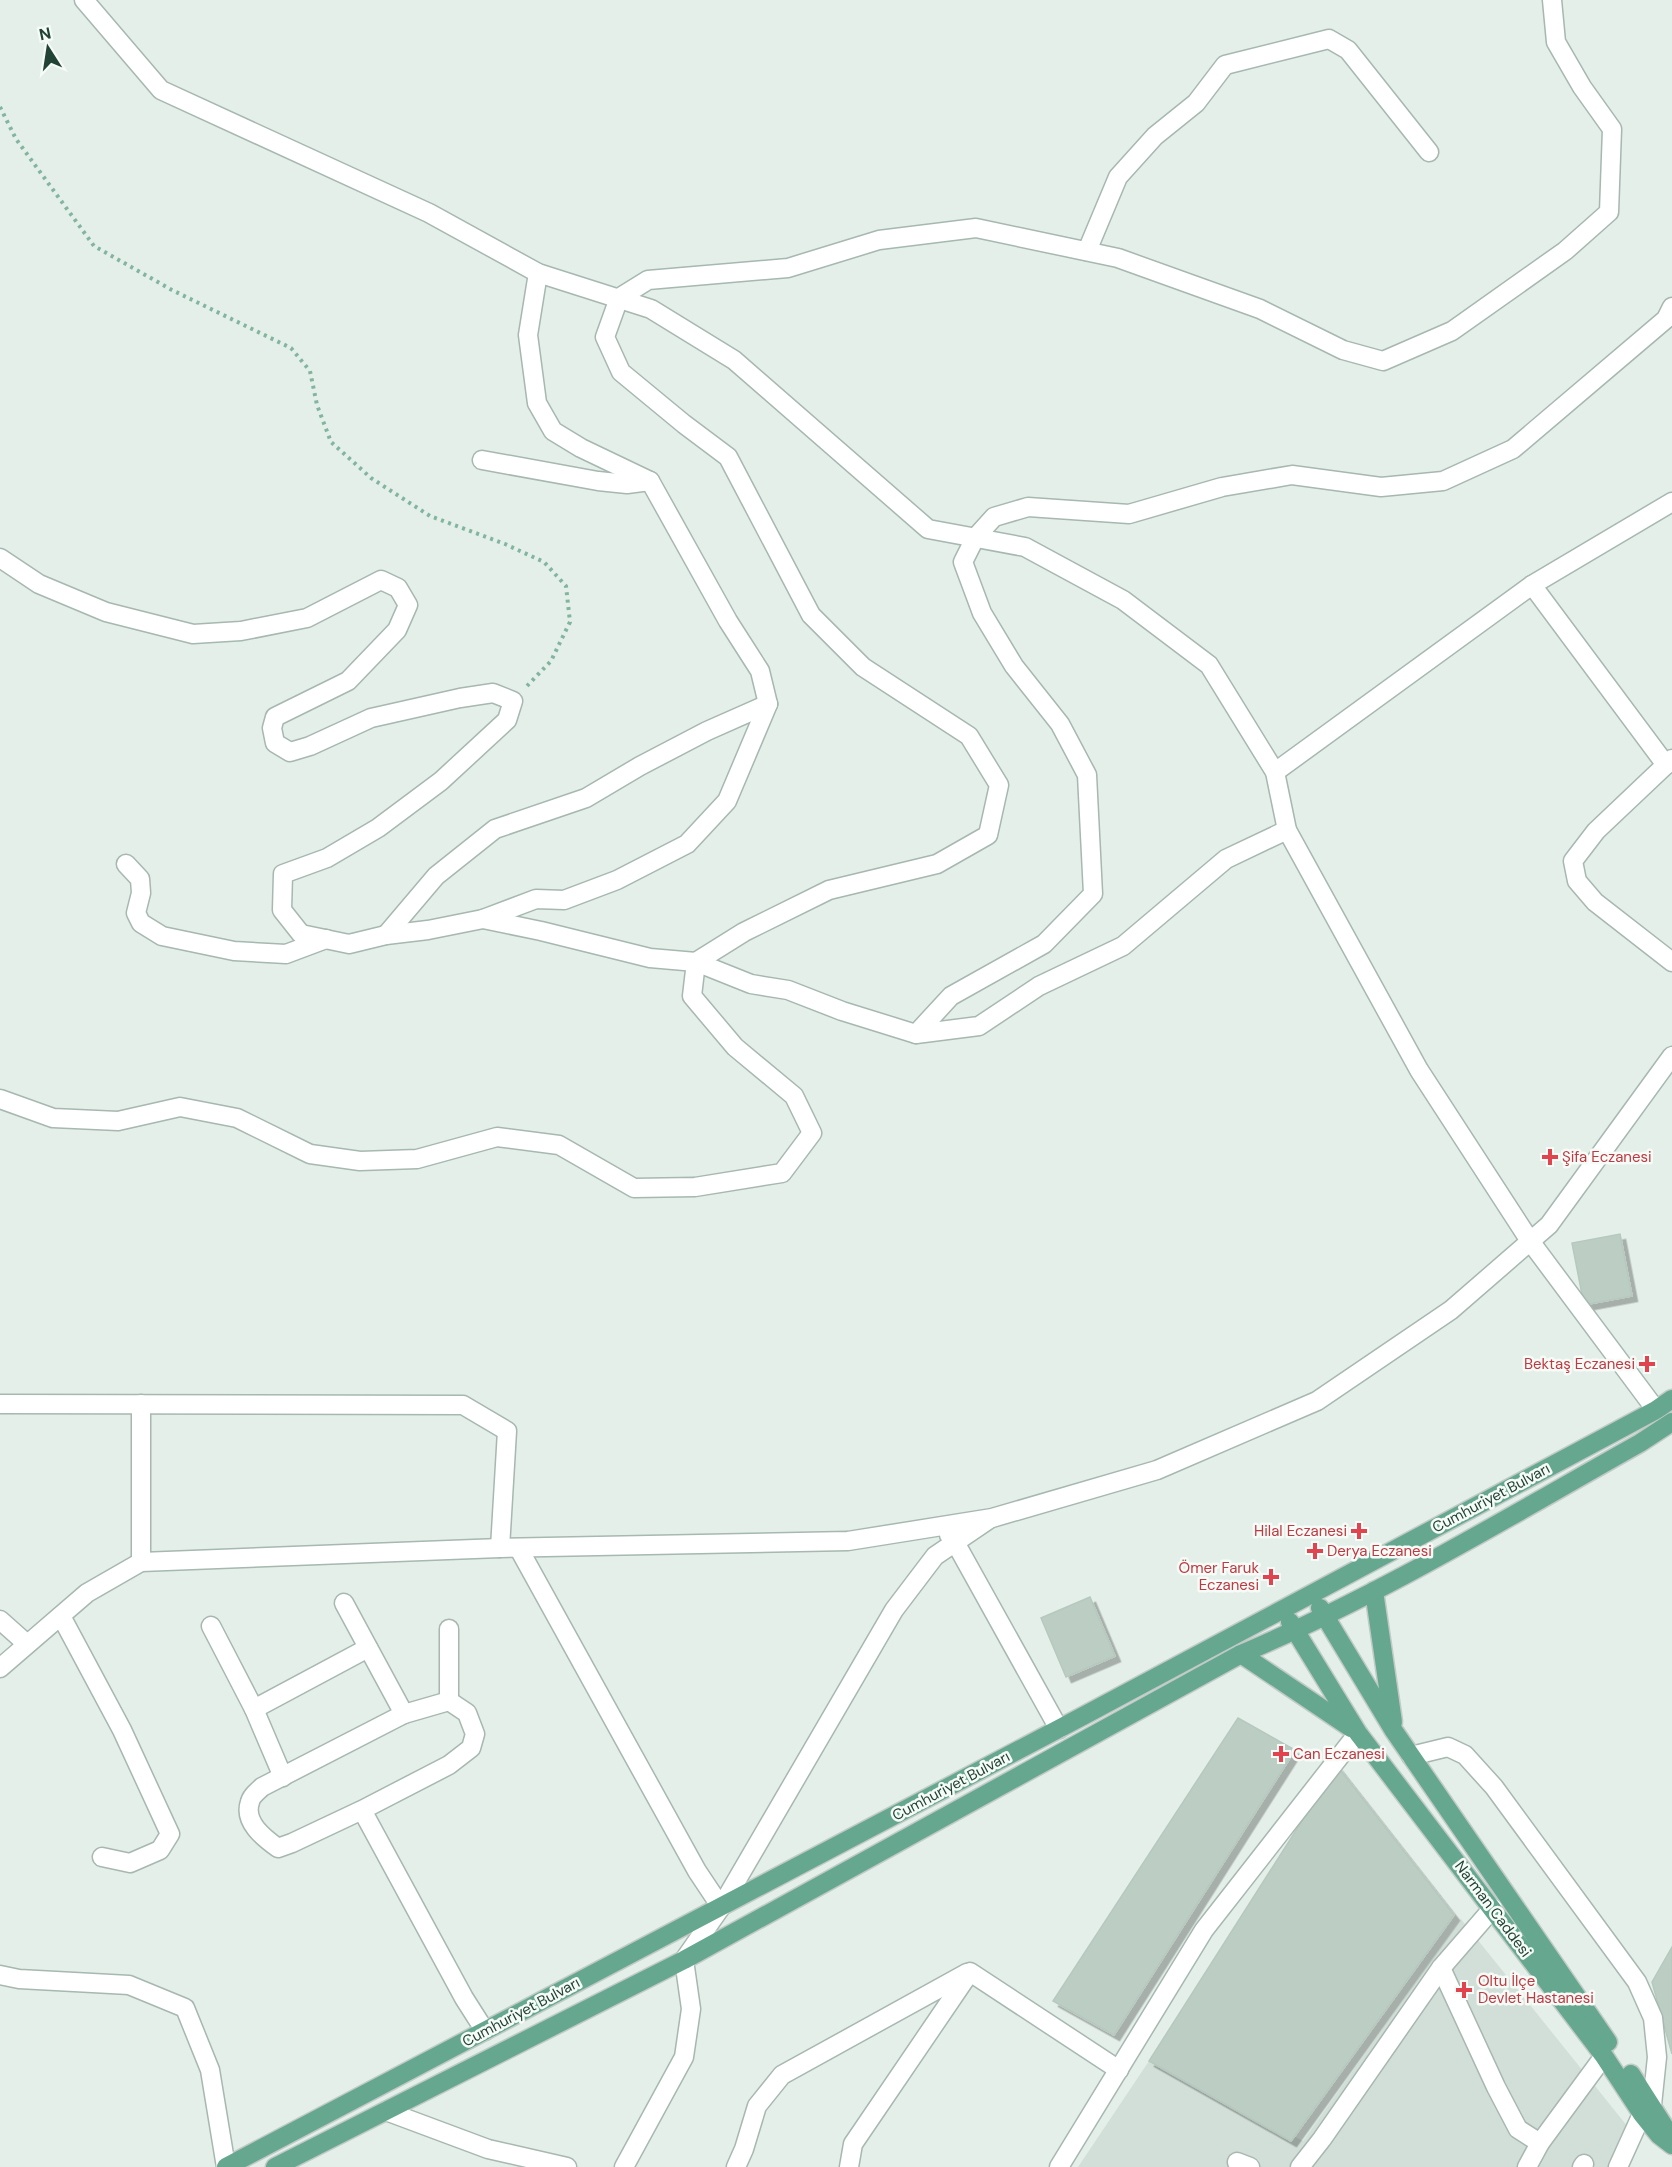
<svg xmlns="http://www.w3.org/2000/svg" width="1672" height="2167" viewBox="0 0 1672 2167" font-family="'DM Sans',sans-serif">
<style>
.built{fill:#d2dfd8}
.building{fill:#bccdc4;stroke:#b6c9bf;stroke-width:1.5;filter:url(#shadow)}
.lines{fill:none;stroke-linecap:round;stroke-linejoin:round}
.minor-casing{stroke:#a6b8b0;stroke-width:21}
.major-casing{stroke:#c1cac7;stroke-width:21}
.path{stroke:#82b59f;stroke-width:4;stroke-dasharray:3 4.5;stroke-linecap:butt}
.minor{stroke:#fff;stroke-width:18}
.major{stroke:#65a88f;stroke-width:18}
.health-dot{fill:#e0444e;stroke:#f6fbf7;stroke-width:2}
.labels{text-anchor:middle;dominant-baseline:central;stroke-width:5;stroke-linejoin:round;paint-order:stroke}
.health-label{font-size:15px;fill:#be3a42;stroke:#f6fbf7;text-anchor:start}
.street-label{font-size:15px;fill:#214336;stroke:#f6fbf7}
</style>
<defs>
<filter id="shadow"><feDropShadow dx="5.5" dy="5.5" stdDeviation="0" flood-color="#0004"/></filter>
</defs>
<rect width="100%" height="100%" fill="#e4efe9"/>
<path class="built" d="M1461 1919 1628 2127 1609 2167H1078L1149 2061 1303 2141Z"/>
<g class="building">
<path d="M1620 1234 1632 1296 1584 1305 1572 1243Z"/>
<path d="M1090 1597 1115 1656 1066 1677 1041 1618Z"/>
<path d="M1238 1718 1295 1750 1114 2035 1053 2001Z"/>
<path d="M1337 1766 1454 1915 1291 2141 1149 2061Z"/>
<path d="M1672 1947V2054L1652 1982Z"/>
</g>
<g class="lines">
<defs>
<g id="minor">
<path d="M84 0 161 90 429 213 538 273 651 309 734 360 928 529 1025 547 1123 600 1209 665 1275 772 1287 830 1419 1070 1530 1241 1656 1410"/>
<path d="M1087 251 1118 177 1155 136 1196 103 1225 65 1329 39 1348 50 1429 152"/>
<path d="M482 460 598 481 627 484 650 481"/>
<path d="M0 558 39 584 106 612 193 634 241 631 307 618 381 580 398 588 408 605 397 630 348 681 275 717 272 728 275 743 290 752 310 746 371 718 460 698 493 693 513 701 507 720 441 781 378 828 327 858 283 874 282 910 301 934 349 944 386 935 428 930 483 919 541 931 650 958 696 962 751 984 788 990 842 1011 916 1034 979 1026 1039 986 1123 946 1226 859 1287 830"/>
<path d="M1532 585 1666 765"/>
<path d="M1672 759 1596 831 1573 861 1577 881 1595 902 1672 962"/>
<path d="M1275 772 1532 585 1672 502"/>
<path d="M126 864 140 879 141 893 136 913 141 923 162 936 234 951 286 954 326 939"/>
<path d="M483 919 536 899 564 900 617 880 687 844 727 801 768 704 760 671 728 621 650 481 581 448 553 431 537 403 528 335 538 273"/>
<path d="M386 935 436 876 495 829 586 798 640 766 707 731 768 704"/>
<path d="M916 1034 951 996 1044 944 1093 894 1087 775 1060 724 1014 666 982 613 963 562 975 538 994 517 1028 507 1129 514 1222 487 1292 475 1381 487 1443 481 1513 449 1666 319 1672 307"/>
<path d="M0 1099 53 1118 118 1121 180 1107 237 1118 310 1154 360 1161 417 1159 497 1137 559 1145 634 1188 695 1187 782 1173 812 1133 794 1096 735 1047 692 996 696 962 744 932 829 890 937 864 988 835 999 785 969 736 863 667 811 615 728 457 684 424 621 372 605 337 619 298 648 280 788 268 879 240 976 228 1118 258 1260 309 1343 350 1383 361 1452 331 1565 251 1609 212 1612 129 1582 87 1556 42 1552 0"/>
<path d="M0 1404 463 1405 507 1431 500 1548"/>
<path d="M949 1535 955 1542 1059 1729"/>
<path d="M519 1549 697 1871 721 1907"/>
<path d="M141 1562V1404"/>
<path d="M344 1603 404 1714"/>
<path d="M61 1616 122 1730 170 1834 160 1850 130 1863 102 1857"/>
<path d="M0 1620 27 1644"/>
<path d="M211 1626 254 1709 283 1777"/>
<path d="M0 1668 87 1593 141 1562 500 1548 848 1541 992 1518 1157 1470 1317 1401 1451 1310 1549 1225 1672 1056"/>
<path d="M449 1701V1629"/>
<path d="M254 1709 368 1648"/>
<path d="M1411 1756 1448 1747 1465 1755 1494 1787 1637 1982 1653 2018 1657 2057 1652 2105"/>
<path d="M362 1810 449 1765 471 1748 475 1734 467 1713 449 1701 404 1714 262 1787C258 1791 251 1796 250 1802 243 1822 264 1838 278 1848L292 1843 362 1810 464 1998 485 2031"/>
<path d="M1441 1968 1496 2087 1518 2129 1540 2143"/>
<path d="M0 1975 19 1979 129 1985 185 2008 210 2070 226 2167"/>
<path d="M386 2111 488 2149 567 2167"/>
<path d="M1237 2162 1250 2167"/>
<path d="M624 2167 684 2057 691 2009 684 1960 721 1907 894 1610 935 1556 988 1520"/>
<path d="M736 2167 744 2149 757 2106 782 2075 967 1973"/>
<path d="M849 2167 853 2144 970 1972 1119 2070"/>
<path d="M1059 2167 1204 1930 1358 1733"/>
<path d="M1300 2167 1322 2139 1441 1968 1493 1908"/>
<path d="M1527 2167 1540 2143 1604 2056"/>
<path d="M1582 2167 1584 2164"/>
<path d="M1618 2167 1642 2114"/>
</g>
<g id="major">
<path d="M1374 1591 1393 1722"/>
<path d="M1320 1608 1394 1731 1608 2042"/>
<path d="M1290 1622 1358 1733 1604 2056 1642 2114 1659 2135 1672 2145"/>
<path d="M1241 1654 1351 1728"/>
<path d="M1631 2074 1666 2129"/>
<path d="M226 2167 1085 1715 1656 1410 1672 1399"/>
<path d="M275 2167 684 1960 1241 1654C1379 1596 1510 1516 1640 1443L1672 1422"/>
</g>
</defs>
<use href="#minor" class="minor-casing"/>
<use href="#major" class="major-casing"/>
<path class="path" d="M0 107 16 139 94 246 172 290 291 348 310 371 317 405 331 442 371 478 430 516 505 544 544 562 566 586 570 622 551 661 525 688"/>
<use href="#minor" class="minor"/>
<use href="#major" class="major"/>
</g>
<g class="health-dot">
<path d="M1547 1148h6v6h6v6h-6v6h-6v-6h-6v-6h6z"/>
<path d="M1644 1355h6v6h6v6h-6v6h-6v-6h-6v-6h6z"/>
<path d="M1356 1522h6v6h6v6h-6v6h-6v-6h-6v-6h6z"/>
<path d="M1312 1542h6v6h6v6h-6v6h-6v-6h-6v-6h6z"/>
<path d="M1268 1568h6v6h6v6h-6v6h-6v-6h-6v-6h6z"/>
<path d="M1278 1745h6v6h6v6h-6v6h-6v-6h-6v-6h6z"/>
<path d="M1461 1981h6v6h6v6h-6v6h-6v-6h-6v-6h6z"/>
</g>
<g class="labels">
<g class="health-label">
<text x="1562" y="1157">Şifa Eczanesi</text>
<text x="1635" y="1364" text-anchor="end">Bektaş Eczanesi</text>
<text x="1347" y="1531" text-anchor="end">Hilal Eczanesi</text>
<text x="1327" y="1551">Derya Eczanesi</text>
<text x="1259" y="1568" text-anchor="end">Ömer Faruk<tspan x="1259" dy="17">Eczanesi</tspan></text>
<text x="1293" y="1754">Can Eczanesi</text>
<text x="1478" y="1981">Oltu İlçe<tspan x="1478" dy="17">Devlet Hastanesi</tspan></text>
</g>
<g class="street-label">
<text transform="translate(1491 1498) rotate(-28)">Cumhuriyet Bulvarı</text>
<text transform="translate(951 1786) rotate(-28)">Cumhuriyet Bulvarı</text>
<text transform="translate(1493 1909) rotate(53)">Narman Caddesi</text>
<text transform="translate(521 2012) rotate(-28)">Cumhuriyet Bulvarı</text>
</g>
</g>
<g transform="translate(48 48) rotate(348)" stroke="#f6fbf7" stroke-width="4.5" paint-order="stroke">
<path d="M0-4.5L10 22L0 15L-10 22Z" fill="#214336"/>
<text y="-9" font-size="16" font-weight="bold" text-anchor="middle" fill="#214336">N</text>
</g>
</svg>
